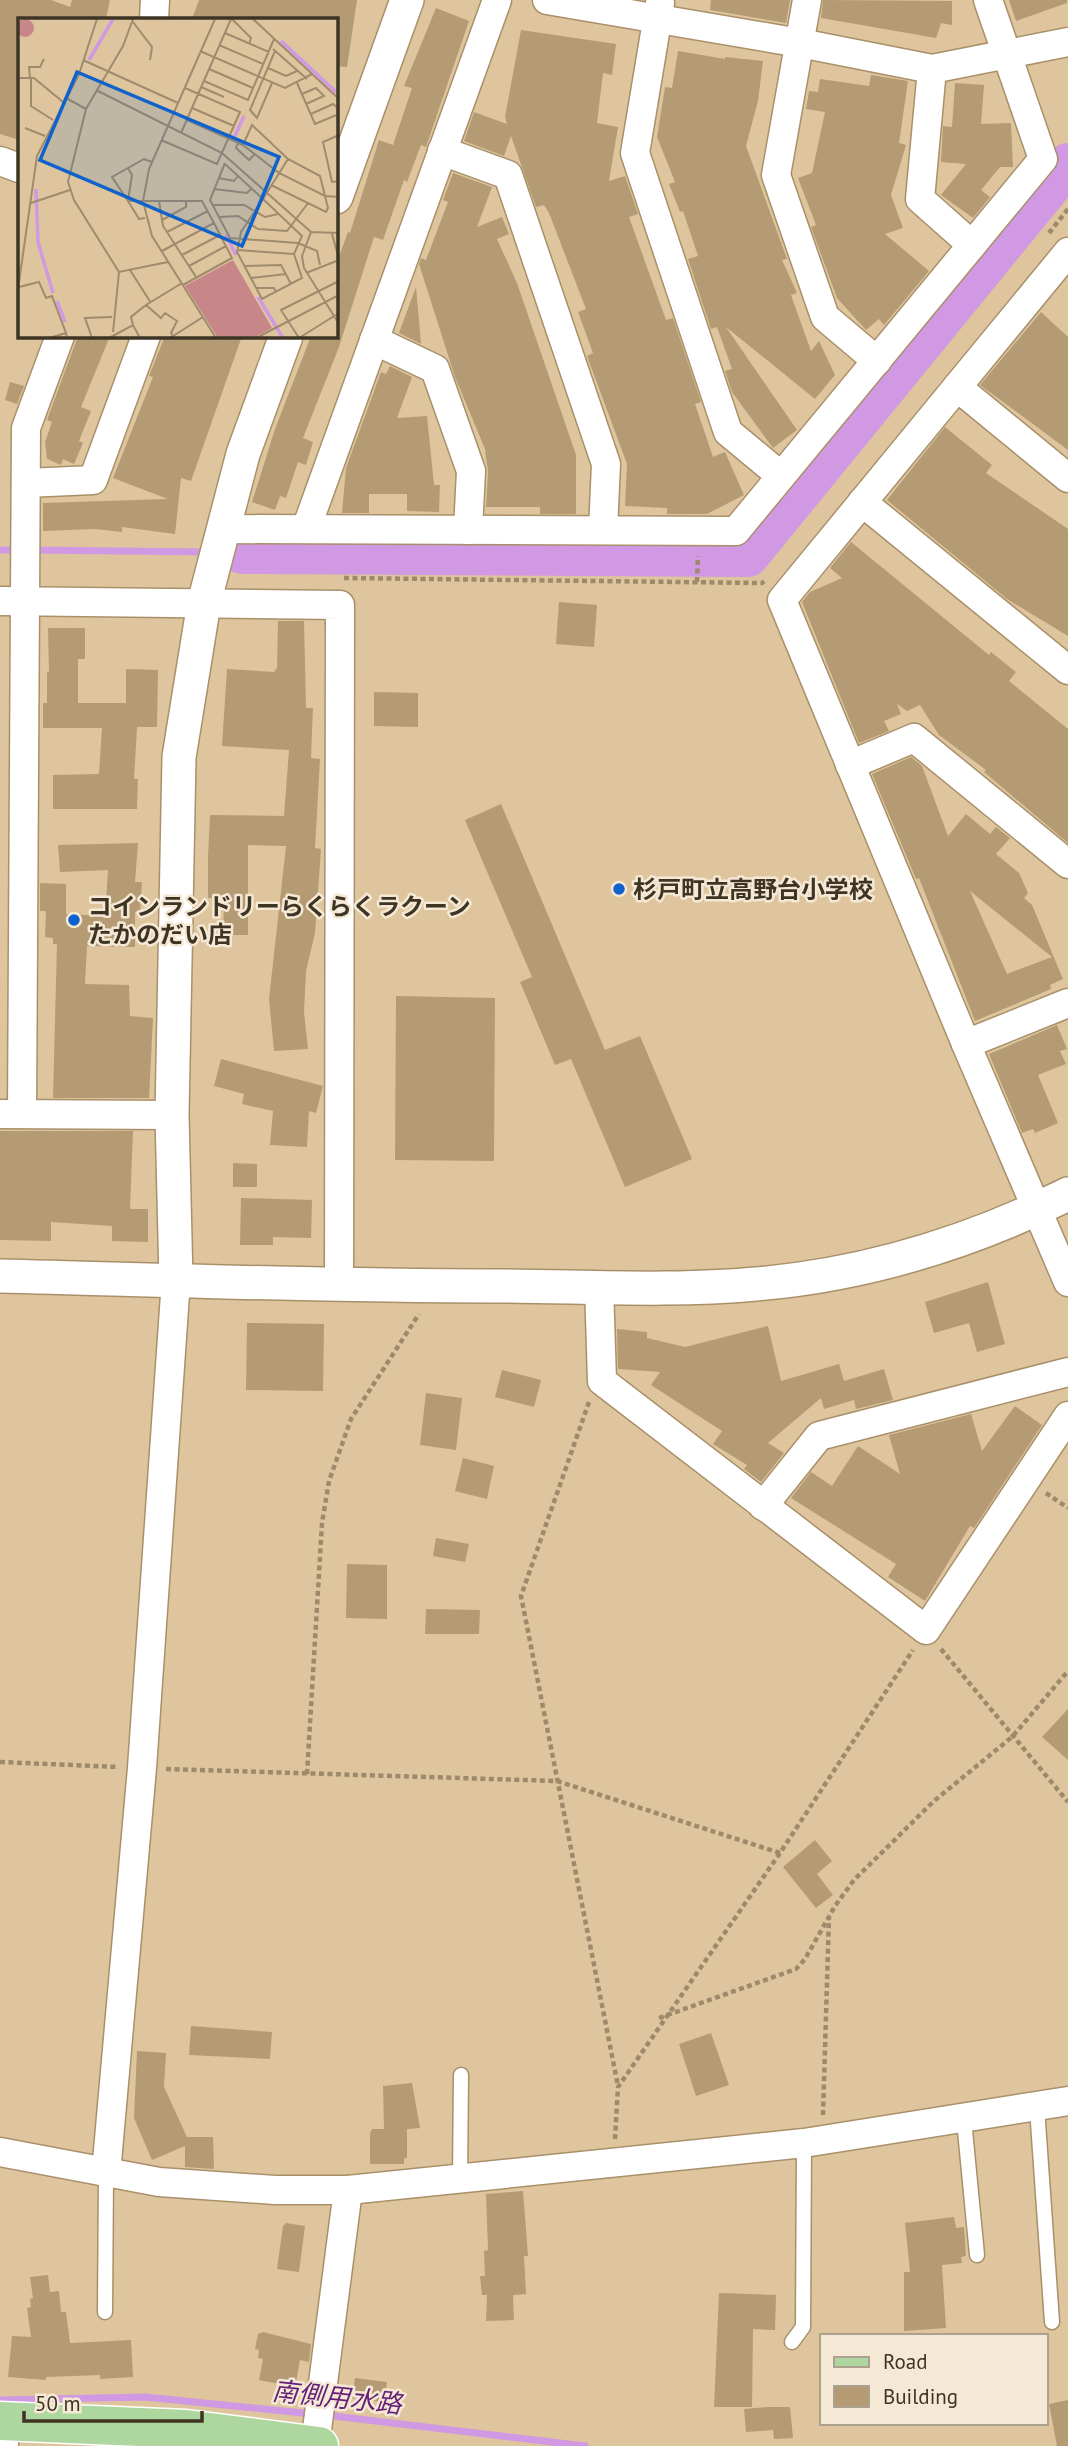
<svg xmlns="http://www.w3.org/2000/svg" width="1068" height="2446" viewBox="0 0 1068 2446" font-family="'PT Sans','Noto Sans JP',sans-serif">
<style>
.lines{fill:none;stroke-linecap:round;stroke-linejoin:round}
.stream{stroke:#d198e3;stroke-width:7}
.river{stroke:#d198e3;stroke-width:42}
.building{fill:#b49b74;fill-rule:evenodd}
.service-casing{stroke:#a9906a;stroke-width:17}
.minor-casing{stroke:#a9906a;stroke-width:31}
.tertiary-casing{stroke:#a9906a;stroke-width:36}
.primary-casing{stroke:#fff;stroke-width:41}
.path{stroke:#9d8a6b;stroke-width:4.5;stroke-dasharray:5 3.5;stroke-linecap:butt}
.service{stroke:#fff;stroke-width:14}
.minor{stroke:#fff;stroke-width:28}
.tertiary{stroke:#fff;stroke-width:33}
.primary{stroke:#add79e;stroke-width:38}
.poi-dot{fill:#0f62cc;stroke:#f5e8d4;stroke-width:2.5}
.labels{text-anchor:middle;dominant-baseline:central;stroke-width:5;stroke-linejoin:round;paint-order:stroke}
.poi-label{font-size:24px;font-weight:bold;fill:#3e3424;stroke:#f5e8d4;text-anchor:start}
.water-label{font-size:26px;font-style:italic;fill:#641f77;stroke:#f5e8d4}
.inset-river{fill:none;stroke:#d198e3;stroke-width:3.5}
.inset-road{fill:none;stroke:#9f8b6d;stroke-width:2}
.view{fill:#0f62cc;fill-opacity:0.15;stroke:#0f62cc;stroke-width:3.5}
.inset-edge{fill:none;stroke:#3e3424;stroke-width:3.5}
</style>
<rect width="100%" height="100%" fill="#dfc59d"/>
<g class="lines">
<g class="stream">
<path d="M0 550H20"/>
<path d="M32 550 209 552"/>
<path d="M225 552 242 553"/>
<path d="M0 2400 145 2397 313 2414"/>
<path d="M325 2415 585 2446"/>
</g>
<path class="river" d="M242 553 748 556 1068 164"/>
</g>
<g class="building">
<path d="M0 0H51L70 7 72 0H110L106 19H19V140L0 134Z"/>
<path d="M199 0H357L347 67 336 66V19H192Z"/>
<path d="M711 0H790L786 23 710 10Z"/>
<path d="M823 0 952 1V25L941 23 936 38 821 18Z"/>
<path d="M1009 0H1067V3L1016 21Z"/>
<path d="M436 8 469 21 427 144 426 147 421 145 407 182 404 180 383 240 374 237 339 347 303 438 313 442 306 465 298 462 286 498 280 496 275 510 252 502 275 429 311 336H336V265L348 232 350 233 379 140 393 145 412 88 404 86Z"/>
<path d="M521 30 616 44 612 75 603 73 597 123 618 127 609 181 625 176 638 214 629 217 666 320 673 318 701 402 695 404 713 457 725 452 744 495 707 514H667V508L625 506 627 464 587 356 593 353 578 312 586 309 549 213 544 205 536 207 511 136 504 156 464 141 474 112 507 124 505 117Z"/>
<path d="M678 51 725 59V57L763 61 758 101 746 146 787 259 782 260 797 293 791 295 811 351 819 341 835 375 815 399 726 327 797 430 773 448 732 392 725 371 732 369 717 327 711 329 688 259 698 256 683 211 680 212 669 184 675 182 657 137 665 87 672 88Z"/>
<path d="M871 75 908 81 899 143 906 145 891 195 903 228 885 234 929 271 884 325 879 319 866 330 837 298 811 227 816 225 798 178 812 173 825 112 806 109 809 91 818 92 820 79 869 86Z"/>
<path d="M955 83 984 85 981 124 1011 123 1013 167H1000L981 190 990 197 973 218 941 195 966 164 941 162 943 126 952 127Z"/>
<path d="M453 173 492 187 477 227 502 217 509 234 497 239 517 283 576 455V514H540V507H486L488 472 485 449 455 377 419 264 421 258 426 260 448 202 443 200Z"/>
<path d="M416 287 419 320 421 344 399 333Z"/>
<path d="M1041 312 1068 337V450L980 385Z"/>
<path d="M78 336H110L81 407 91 411 79 441 83 443 74 464 63 459 61 465 47 459 45 442 52 422 47 420Z"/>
<path d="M165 336H242L191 481 181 478 175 534 122 527V532L95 529 43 531V503L168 499 113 478 153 377 149 376Z"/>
<path d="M390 366 412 377 397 418 427 416 434 485H440L439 512 407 511V494H369V513H342L346 468 381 372 386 374Z"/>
<path d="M10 382 24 386 17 404 5 400Z"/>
<path d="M945 427 992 465 986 473 1068 529V636L1007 599 887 500Z"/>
<path d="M851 542 989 655 991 652 1016 672 1009 681 1068 729V843L984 772 986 770 939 735 920 705 907 711 897 704 901 714 884 721 889 731 859 743 802 602 810 592 842 578 830 568Z"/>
<path d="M559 602 597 605 594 647 556 644Z"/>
<path d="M278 621H304L306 708H313L311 758 320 759 315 848 321 849 315 933 306 971 304 1012 308 1049 274 1051 269 999 286 846 248 845V935H223L224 898H208V857L210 815 284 816 289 750 222 746 227 669 274 672 277 668Z"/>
<path d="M48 628H85V659H78V703H126V669L158 670 157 727H137L134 779H138L137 809H53V775L99 774 102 728H43V703H47V672H49Z"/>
<path d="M374 692 418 693V727L374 726Z"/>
<path d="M911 757 922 766 948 836 966 814 990 834 996 827 1010 838 996 854 1019 873 1028 893 1024 898 1032 905 1063 979 1050 985 1051 989 975 1021 919 878 916 879 872 774ZM970 891 1052 957 1007 974Z"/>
<path d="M501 804 605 1050 640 1036 692 1159 625 1187 571 1059 555 1065 520 982 532 977 465 820Z"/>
<path d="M138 843 135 882H142L140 912H135V947L87 946 85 984 129 985 130 1016 153 1018 149 1098H53L57 944H53V938L45 937 46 911H40V883L66 884V914L105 916 108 870 60 872 58 845Z"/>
<path d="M396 996 495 998 494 1161 395 1160Z"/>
<path d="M1057 1025 1067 1049 1060 1051 1066 1064 1038 1075 1058 1123 1035 1133 1033 1129 1022 1133 989 1054Z"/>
<path d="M221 1059 323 1086 316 1113 309 1111 307 1147 270 1145 273 1111 242 1104 244 1094 214 1086Z"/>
<path d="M0 1131H133L130 1209H148V1242L112 1241V1226L51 1222V1241L0 1240Z"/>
<path d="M233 1163 257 1164V1187H233Z"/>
<path d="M241 1198 312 1200 311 1238 273 1237V1245H240Z"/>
<path d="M988 1282 1005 1344 977 1352 969 1323 934 1333 925 1302Z"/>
<path d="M247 1323 324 1324 323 1391 246 1390Z"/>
<path d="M768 1326 781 1381 839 1364 844 1381 884 1369 893 1400 856 1409 854 1400 824 1409 821 1398 768 1443 784 1453 761 1482 744 1469 747 1465 713 1444 722 1431 651 1385 660 1372 618 1369 617 1329 647 1332V1338L685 1347Z"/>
<path d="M502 1370 541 1380 534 1407 495 1397Z"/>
<path d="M426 1393 462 1398 456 1450 420 1445Z"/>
<path d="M1015 1406 1042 1425 974 1528 970 1526 925 1601 888 1577 896 1564 791 1498 811 1472 832 1486 858 1446 900 1474 889 1435 971 1414 982 1451Z"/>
<path d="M463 1458 494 1466 487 1499 455 1491Z"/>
<path d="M436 1538 469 1544 465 1562 433 1556Z"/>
<path d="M347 1564 387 1565V1619L346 1618Z"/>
<path d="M426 1609 480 1610 479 1634H425Z"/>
<path d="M1068 1709V1760L1042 1737Z"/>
<path d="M815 1840 832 1861 817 1874 833 1895 816 1908 783 1867Z"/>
<path d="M191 2026 272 2032 270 2059 189 2055Z"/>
<path d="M711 2033 729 2085 696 2096 679 2044Z"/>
<path d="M137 2051 166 2053 164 2087 187 2137H213L214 2169 185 2167V2146L152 2160 134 2118Z"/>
<path d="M412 2083 420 2128 407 2129V2158H404V2164H370V2134L372 2129H384L383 2086Z"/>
<path d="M523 2191 528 2256H524L526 2294 513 2295 514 2320 486 2321 487 2295H482L480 2276H485L484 2251 488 2250 486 2194Z"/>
<path d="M954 2217 956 2228 964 2227 966 2256 961 2257 962 2263 942 2265 946 2328 904 2331V2272H910L905 2223Z"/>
<path d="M286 2223 305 2226 299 2272 277 2269 283 2226Z"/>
<path d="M48 2275 50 2292 59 2291 61 2312H66L70 2343 131 2340 133 2377 100 2379V2375L46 2377V2380L8 2377 12 2336 31 2337 27 2308 31 2307 30 2299 33 2298 30 2277Z"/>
<path d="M719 2293 776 2295 775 2330 753 2329 752 2407H714Z"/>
<path d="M263 2332 311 2344 309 2362 300 2360 295 2387 259 2380 263 2359 258 2358 259 2350 255 2349 258 2334Z"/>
<path d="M355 2378 387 2382 384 2402 352 2398Z"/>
<path d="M1068 2400V2446H1057L1049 2404Z"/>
<path d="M767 2407H790L793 2438 774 2439 773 2430 746 2432 744 2409Z"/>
</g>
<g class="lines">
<defs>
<g id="service">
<path d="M1037 2108 1052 2322"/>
<path d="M964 2120 977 2255"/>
<path d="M460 2179 461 2075"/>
<path d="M105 2312 106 2173"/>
<path d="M792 2342 803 2327 804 2143"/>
</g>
<g id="minor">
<path d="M547 0 800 43 932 69 1068 42"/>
<path d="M807 0 776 175 825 317 877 361"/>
<path d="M660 3 635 153 728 432 781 476"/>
<path d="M154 19 155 0"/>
<path d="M932 69 920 199 972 245"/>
<path d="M442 151 508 175 606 464 603 530"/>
<path d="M0 161 19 168"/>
<path d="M374 340 435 369 471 471 468 530"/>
<path d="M957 387 1068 252"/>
<path d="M26 483 93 480 146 336"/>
<path d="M862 502 1068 670"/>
<path d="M223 529 736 531 1043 159 988 0"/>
<path d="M306 529 497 0"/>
<path d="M0 601 340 605 339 1284"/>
<path d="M850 765 914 738 1068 864"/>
<path d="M1068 1003 966 1044 1068 1282"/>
<path d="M966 1044 782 600 957 387 1068 478"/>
<path d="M0 1114 172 1115"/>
<path d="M22 1114 26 428 60 336"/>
<path d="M599 1286 602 1381 926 1630 1068 1416"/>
<path d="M763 1506 819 1436 1068 1372"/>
<path d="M0 2152 159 2182 275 2190H348L804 2143 1068 2101"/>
<path d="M106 2173 142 1768 176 1280"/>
<path d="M3 2421 4 2446"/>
<path d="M315 2445 348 2190"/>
</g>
<g id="tertiary">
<path d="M336 197 407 0"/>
<path d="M0 1276C163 1280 326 1286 490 1286 578 1286 668 1292 756 1284 864 1275 971 1242 1068 1194"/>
<path d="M176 1280 172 1115 179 757 204 603 243 454 286 336"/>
</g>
<path id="primary" d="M0 2421 186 2429 319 2446"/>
</defs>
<use href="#service" class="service-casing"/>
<use href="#minor" class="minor-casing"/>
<use href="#tertiary" class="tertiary-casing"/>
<use href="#primary" class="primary-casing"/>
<g class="path">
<path d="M1049 233 1068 209"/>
<path d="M344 578 762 583 764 581"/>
<path d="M697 582 698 556"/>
<path d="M589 1402 521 1596 618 2086"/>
<path d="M1046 1493 1068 1508"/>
<path d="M941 1649 1068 1802"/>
<path d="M0 1762 119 1767"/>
<path d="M166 1769 557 1781 780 1853"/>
<path d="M307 1774 322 1523 329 1481 351 1419 419 1314"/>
<path d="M659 2018 796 1969 805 1959 835 1906 854 1880 934 1801 1012 1737 1068 1671"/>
<path d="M823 2115 829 1917"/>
<path d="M615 2139 618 2087 780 1853 913 1650"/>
</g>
<use href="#service" class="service"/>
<use href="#minor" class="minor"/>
<use href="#tertiary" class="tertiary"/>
<use href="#primary" class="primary"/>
</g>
<g class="poi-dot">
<circle cx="619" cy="889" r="7"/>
<circle cx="74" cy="920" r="7"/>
</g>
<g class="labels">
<g class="poi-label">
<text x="633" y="889">杉戸町立高野台小学校</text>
<text x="88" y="906">コインランドリーらくらくラクーン<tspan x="88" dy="28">たかのだい店</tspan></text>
</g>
<g class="water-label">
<text transform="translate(337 2397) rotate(6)">南側用水路</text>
</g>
</g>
<g transform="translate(18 18)">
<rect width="320" height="320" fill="#dfc59d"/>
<path d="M-2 10a9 9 0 1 1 18 0a9 9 0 1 1-18 0ZM215 242 254 310 235 320H200L167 268Z" fill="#c78687"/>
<path class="inset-river" d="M263 23 318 74M71 42 95 1M216 120 226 98M18 171 20 224 35 275M208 217 218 237M240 279 265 320M39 283 47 304"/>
<path class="inset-road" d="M115 1 105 28 68 91 50 164 56 182 101 254 150 244M197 1 131 151 125 183 134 218 198 320M214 1 233 20 231 26M235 1 321 81M115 4 134 29 132 42M207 15 251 34M201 27 245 46M255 31 289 61M182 33 267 70 294 56M65 42 160 85M250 50 268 58 279 53M191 51 235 70M0 60H16L45 84M12 60 11 49H22L26 41M13 60V88L35 102M186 63 230 82 256 21M254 65 239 100 232 92 257 33M279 65 297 106 321 96M183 69 206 79M78 72 204 135 293 214 321 215M284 76 298 70 306 78 288 86M48 80 68 91M174 90 216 108M293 96 315 86 321 91M169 102 225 127 261 155 307 178 321 179M7 110 27 118M163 115 213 1M321 117 305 124 314 164 321 163M143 122 199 146 222 94 167 70M220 125 218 130 231 142 236 137M225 127 234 107 270 141 302 158 310 190 308 194 253 167M134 144 126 141 94 159 110 183H141L145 208 178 259M207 145 192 182 212 220 280 225 299 233 302 247M207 146 245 181 284 218 276 236 284 260 244 281 219 234 223 214 245 181 270 141M110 150 114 157 110 183 121 201 127 200M201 160 216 163 220 158M196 171 229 175 233 171M141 183H184L196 205 144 233M13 185 52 172M195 187H226L247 199 260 196M201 199 220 198 240 211 269 213 290 185M144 202 168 189V183M149 214 190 193M293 214 284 238 286 250 321 306M314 216 321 241M219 232 276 236M164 237 202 217M171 248 208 228M226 248 263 247 273 266M112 252 133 285M288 255 321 242M233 260 268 256M165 267 214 240 196 205M1 269 21 264 28 280 34 278 48 315M238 270H256L258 274M0 271 19 138 61 56 79 1M128 287 143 300 147 295 159 303 153 315 156 320M115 307 113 299 128 287 164 265M95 314 101 254M31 320 48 315 49 320M74 320 67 300 94 299M91 320 115 307 122 320M152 320 185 299M238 320 321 277M281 320 263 292 321 263M281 320 321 295"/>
<path class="view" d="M59 54 261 139 224 228 22 142Z"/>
<rect width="320" height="320" class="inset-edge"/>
</g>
<rect x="820" y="2334" width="228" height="91" fill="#f5e8d4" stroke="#aca08e" stroke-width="2"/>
<rect x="834" y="2357" width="35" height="10" fill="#add79e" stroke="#aca08e" stroke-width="2"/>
<text x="883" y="2369" font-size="21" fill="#3e3424">Road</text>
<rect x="834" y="2386" width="35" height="21" fill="#b49b74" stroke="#aca08e" stroke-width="2"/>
<text x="883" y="2404" font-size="21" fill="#3e3424">Building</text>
<path d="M24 2411v10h178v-10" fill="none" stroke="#3e3424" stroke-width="3.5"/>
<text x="35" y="2411" font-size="21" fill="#3e3424" stroke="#f5e8d4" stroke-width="5" paint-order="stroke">50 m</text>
</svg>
